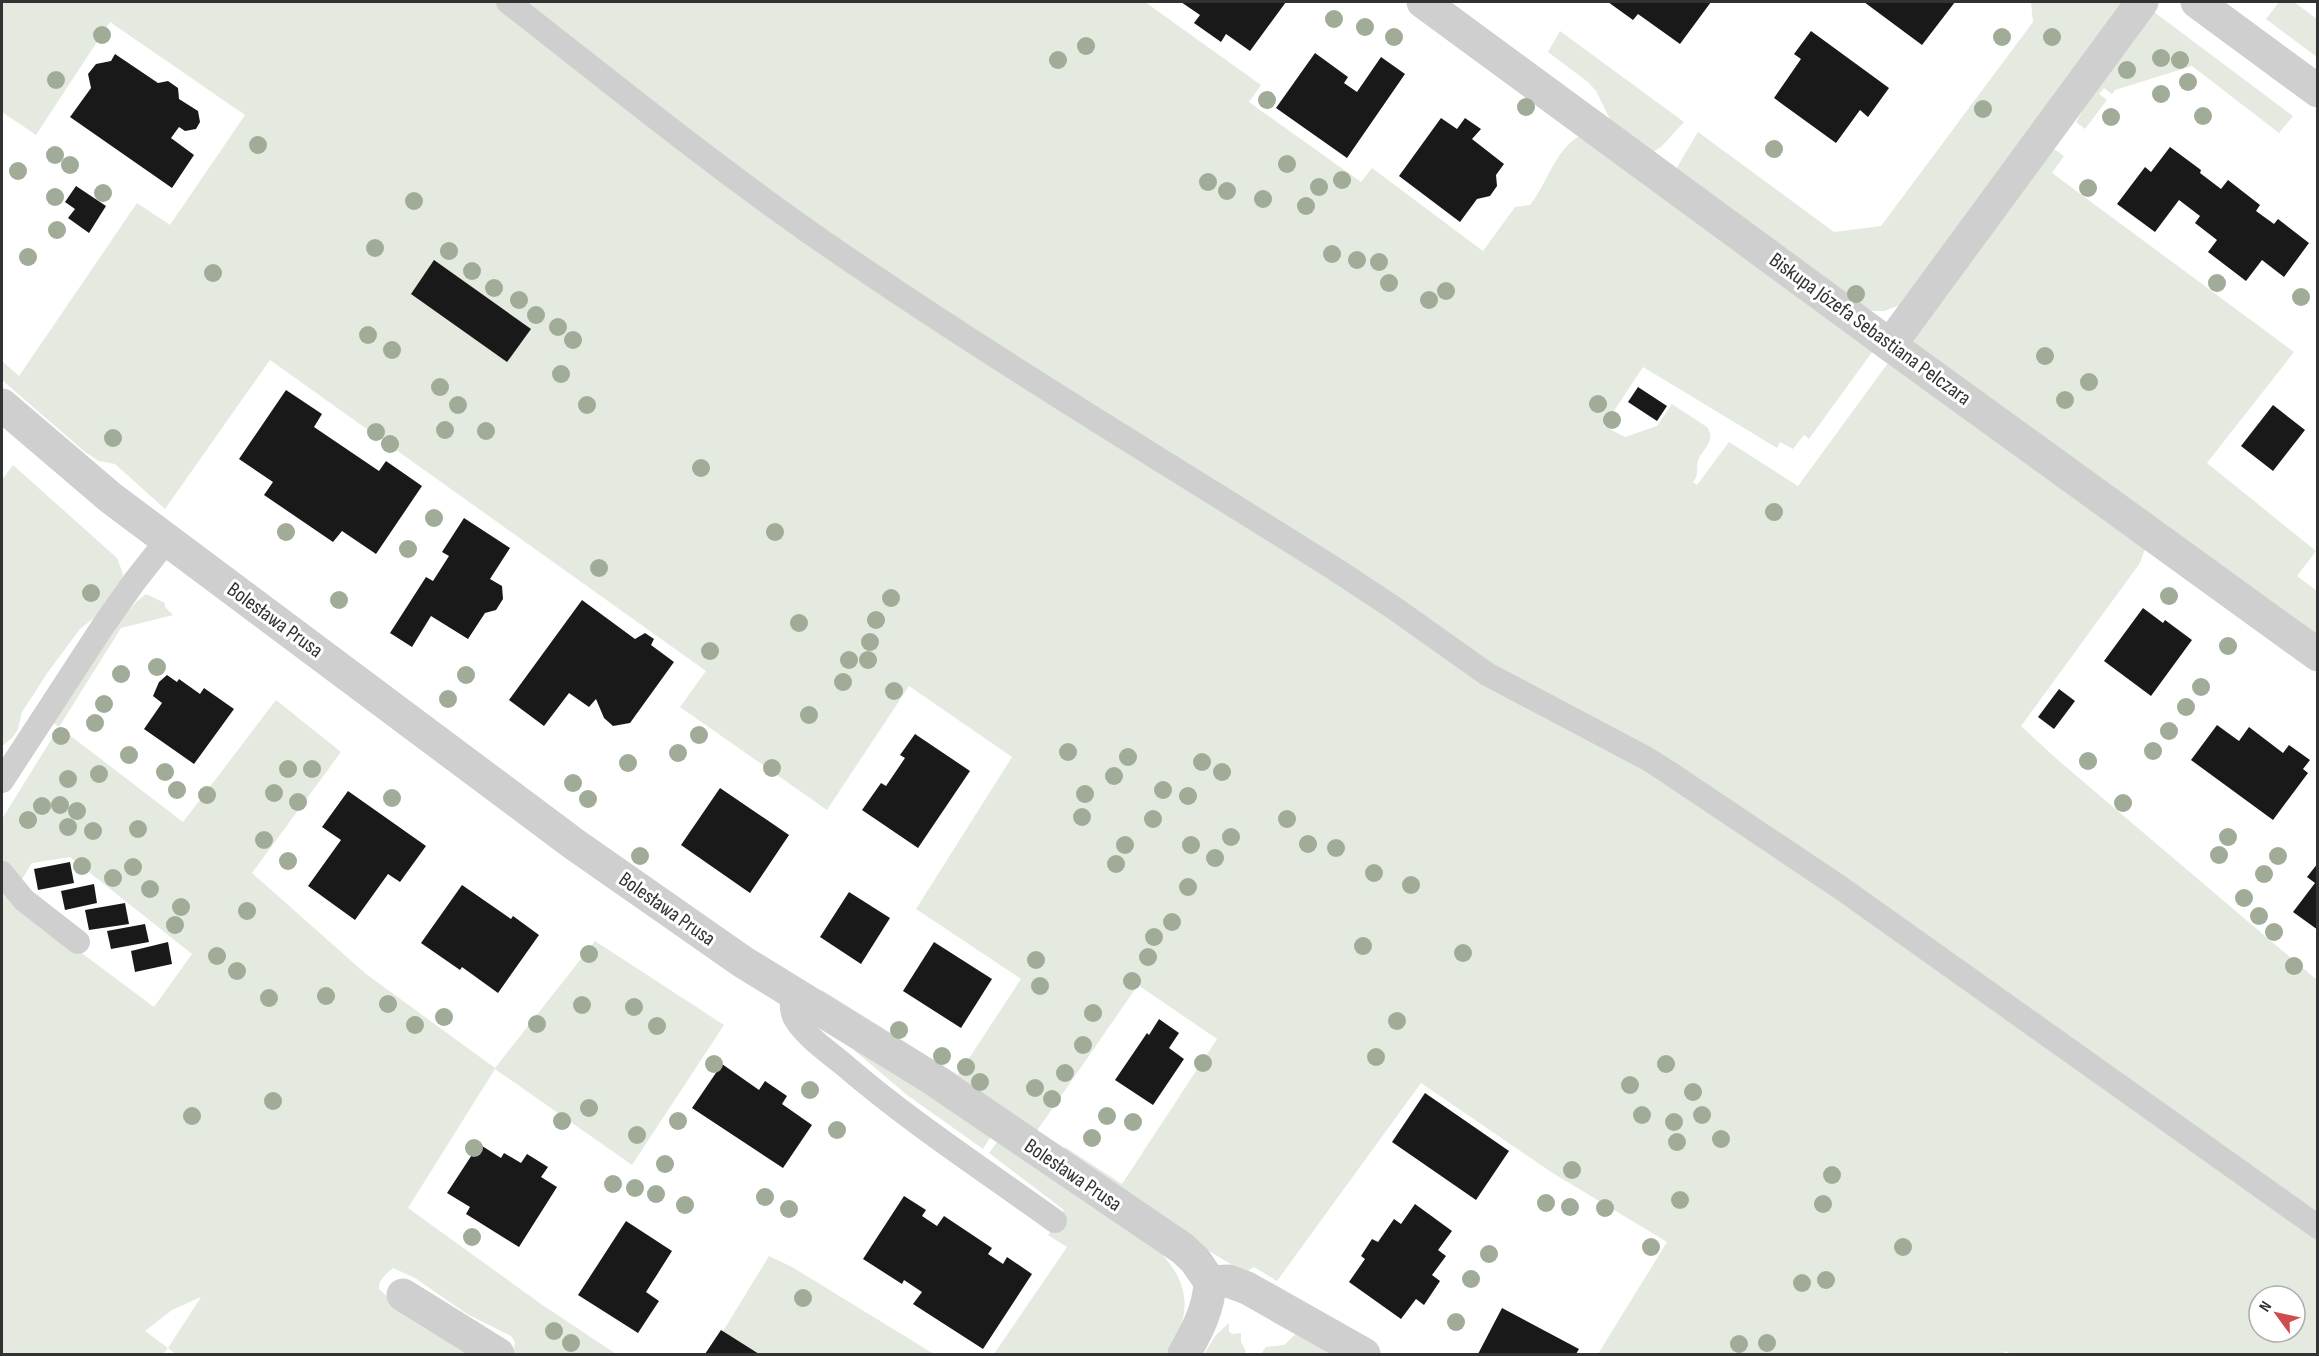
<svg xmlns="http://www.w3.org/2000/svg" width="2319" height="1356" viewBox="0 0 2319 1356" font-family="'Sofia Sans Condensed',sans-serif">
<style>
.green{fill:#e4eadf;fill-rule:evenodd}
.building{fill:#191919}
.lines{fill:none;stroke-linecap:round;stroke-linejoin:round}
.service{stroke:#cfcfcf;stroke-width:24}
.minor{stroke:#cfcfcf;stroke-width:33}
.tree{fill:#a1ac98}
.labels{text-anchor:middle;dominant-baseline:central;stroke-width:6;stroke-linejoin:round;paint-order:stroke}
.street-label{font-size:21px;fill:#323232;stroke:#fff}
</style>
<rect width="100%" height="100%" fill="#fff"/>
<g class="green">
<path d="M2 2H1145L1261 85 1249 102 1361 182 1372 168 1483 251 1515 207 1530 205C1548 183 1557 143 1585 134L1875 348 1809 439 1804 435 1793 449 1780 442 1777 448 1643 367 1604 426 1625 437 1657 426 1672 404 1707 427C1716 440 1705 447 1699 458 1695 467 1700 475 1693 482L1697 485 1729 442 1798 486 1891 359 2146 546 2140 563 2021 726 2059 761 2317 980V1354H2011L2005 1351 2003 1354H1598L1667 1242 1551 1172 1421 1083 1277 1281 1254 1267 1246 1272 1239 1269 1199 1245 1063 1152 1065 1147 1122 1184 1217 1039 1138 985 1034 1135 820 995 822 990 958 1075 1021 979 916 909 1012 757 909 686 827 810 680 707 706 671 270 360 165 509 115 464 99 461 85 452 2 380V361L19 376 137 203 170 225 245 115 110 22 36 135 2 112ZM2259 1296H2295V1332H2259Z"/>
<path d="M2031 2H2124L1900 305 1884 311H1865L1673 174 1698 132 1834 232 1881 226 2033 22Z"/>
<path d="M2279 2H2294L2317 19V57L2266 19Z"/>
<path d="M2154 12 2293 116 2279 133 2192 66 2115 90 2112 94 2104 88 2099 94 2107 100 2085 129 2076 122 2093 93Z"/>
<path d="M1560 31 1684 122 1661 147 1653 152 1611 121 1596 91 1588 82 1548 52Z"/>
<path d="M2054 149 2064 156 2052 173 2294 352 2207 463 2316 551 2297 576 2317 591V642L1914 345 1912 338Z"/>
<path d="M13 465 117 558 123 574 122 580 100 613 80 629 48 672 22 712 18 729 13 737 2 746V480Z"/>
<path d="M146 594 165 603V607L173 615 121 628 59 727 183 822 276 700 341 752 252 873 366 974 495 1068 595 941 724 1025 632 1165 495 1069 408 1208 541 1304 616 1354H513L515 1342 511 1336 467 1314 415 1278 393 1268C387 1273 378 1280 379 1289L404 1312 472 1354H176L168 1348 163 1354H2V889L9 899 154 1007 192 954 70 857 32 863 19 884 6 869 2 858V819L59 727 51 721 115 627 136 602ZM201 1297 168 1348 145 1331 172 1310Z"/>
<path d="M835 1034 993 1133 983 1149 907 1095Z"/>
<path d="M1000 1138 1159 1251C1192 1286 1191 1314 1168 1354H994L1067 1247 1048 1235 1064 1210 989 1153Z"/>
<path d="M769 1256 792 1267 934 1354H709Z"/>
<path d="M1229 1323V1332L1233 1334 1241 1333V1342L1246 1351 1244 1354H1204L1216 1335Z"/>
<path d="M1298 1332 1331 1354H1261L1266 1347 1284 1345Z"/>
</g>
<g class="building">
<path d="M1181 2H1286L1250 51 1226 34 1221 42 1194 23 1200 15Z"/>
<path d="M1608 2H1711L1680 44 1638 14 1633 20Z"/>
<path d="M1864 2H1955L1922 45Z"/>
<path d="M1811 31 1889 88 1868 117 1860 110 1836 143 1774 98 1801 59 1794 54Z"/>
<path d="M1315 53 1348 77 1344 83 1357 92 1381 57 1405 74 1347 158 1276 108Z"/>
<path d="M115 54 158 83 168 81 178 88 179 99 198 111 200 122 196 129 185 131 179 127 171 138 194 155 172 188 70 117 91 88 88 74 96 64 111 61Z"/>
<path d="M1441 118 1457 129 1465 118 1481 129 1472 139 1504 164 1496 175 1497 186 1490 196 1477 199 1460 222 1399 176Z"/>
<path d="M2170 147 2201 170 2200 173 2221 189 2228 180 2260 205 2256 211 2274 224 2278 219 2309 243 2284 277 2262 260 2246 281 2208 252 2217 240 2195 223 2200 216 2179 200 2155 232 2117 204 2145 167 2151 172Z"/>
<path d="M76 186 106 206 89 233 68 218 75 209 65 202Z"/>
<path d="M434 260 531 329 507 362 411 294Z"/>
<path d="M1638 387 1667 406 1657 421 1628 402Z"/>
<path d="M286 390 322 414 314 427 379 471 386 461 422 486 376 554 342 531 333 542 264 495 273 482 239 459Z"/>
<path d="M2273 405 2305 430 2273 471 2241 446Z"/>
<path d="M464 518 510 548 490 579 502 586 503 599 496 610 485 613 468 639 431 616 412 647 390 633 426 577 433 581 449 556 442 552Z"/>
<path d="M582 600 635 639 645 633 654 639 651 645 674 662 630 723 613 726 604 718 596 699 589 707 569 693 544 726 509 700Z"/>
<path d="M2143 608 2163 623 2165 620 2192 640 2151 696 2104 661Z"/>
<path d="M167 675 177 682 179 679 200 694 204 688 234 709 194 764 144 729 162 703 153 696 159 682Z"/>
<path d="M2059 689 2075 701 2054 729 2038 717Z"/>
<path d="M2217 725 2239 741 2249 727 2283 753 2289 745 2310 760 2303 769 2308 773 2273 820 2191 760Z"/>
<path d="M915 734 970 771 918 848 862 810 881 783 886 786 905 758 900 755Z"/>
<path d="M720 788 789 835 750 893 681 845Z"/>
<path d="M348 791 426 846 400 882 388 874 355 920 308 886 341 840 322 827Z"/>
<path d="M70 862 74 883 38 890 34 869Z"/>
<path d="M2318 863V930L2293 912 2315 883 2307 877Z"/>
<path d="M94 884 97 903 65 910 61 891Z"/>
<path d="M462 885 511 919 513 916 539 935 498 993 462 967 460 970 421 943Z"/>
<path d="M849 892 890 918 861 964 820 937Z"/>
<path d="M125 903 129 924 89 930 85 910Z"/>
<path d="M145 924 149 942 111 949 107 931Z"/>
<path d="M168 942 172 964 135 972 131 951Z"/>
<path d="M934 942 992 979 961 1028 903 991Z"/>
<path d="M1159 1019 1179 1033 1169 1048 1184 1059 1153 1105 1115 1080 1147 1033 1149 1035Z"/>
<path d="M722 1064 759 1090 765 1081 787 1096 782 1104 812 1125 783 1168 692 1108Z"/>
<path d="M1425 1093 1509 1151 1476 1200 1392 1142Z"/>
<path d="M479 1144 501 1158 504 1153 521 1163 527 1154 548 1167 541 1177 557 1187 519 1247 466 1214 470 1207 447 1193Z"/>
<path d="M904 1196 926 1210 922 1216 937 1226 944 1216 992 1248 988 1254 1003 1264 1007 1257 1032 1274 983 1349 913 1304 922 1292 904 1280 902 1284 863 1259Z"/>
<path d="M1415 1204 1452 1231 1438 1250 1446 1256 1432 1275 1440 1281 1424 1305 1416 1299 1401 1319 1349 1282 1365 1259 1361 1256 1372 1239 1378 1242 1394 1219 1401 1224Z"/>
<path d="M626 1221 672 1251 646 1292 659 1301 638 1333 578 1295Z"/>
<path d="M1502 1308 1579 1349 1576 1354H1478Z"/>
<path d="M721 1330 759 1354H705Z"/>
</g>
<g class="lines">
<g class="service">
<path d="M508 2C612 83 714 166 822 241 990 357 1165 462 1338 571L1394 608 1487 674 1646 758 1668 772 1841 888 2318 1227"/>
<path d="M2 781 103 626 134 582 167 540"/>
<path d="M2 873 24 900 78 942"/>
<path d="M793 994C791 1002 791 1013 796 1020 807 1037 827 1051 843 1064 909 1121 984 1170 1055 1221"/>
</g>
<g class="minor">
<path d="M1423 2 1890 345 2318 655"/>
<path d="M2197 2 2318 91"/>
<path d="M1890 345 2142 2"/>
<path d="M2 405 111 498 574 844 743 962 933 1079 1182 1248 1195 1260 1210 1282 1228 1281 1247 1288 1364 1354"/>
<path d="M403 1295 498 1354"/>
<path d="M1184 1354C1197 1331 1209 1309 1210 1282"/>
</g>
</g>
<g class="tree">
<circle cx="1334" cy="19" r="9"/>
<circle cx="1365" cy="27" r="9"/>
<circle cx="102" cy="35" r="9"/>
<circle cx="1394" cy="37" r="9"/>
<circle cx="2002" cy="37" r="9"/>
<circle cx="2052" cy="37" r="9"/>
<circle cx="1086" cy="46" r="9"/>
<circle cx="2161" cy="58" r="9"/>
<circle cx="1058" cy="60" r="9"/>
<circle cx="2180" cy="60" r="9"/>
<circle cx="2127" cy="70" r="9"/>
<circle cx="56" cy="80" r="9"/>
<circle cx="2188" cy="82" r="9"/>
<circle cx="2161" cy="94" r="9"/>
<circle cx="1267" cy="100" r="9"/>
<circle cx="1526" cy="107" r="9"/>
<circle cx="1983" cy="109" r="9"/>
<circle cx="2203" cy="116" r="9"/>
<circle cx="2111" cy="117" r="9"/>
<circle cx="258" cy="145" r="9"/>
<circle cx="1774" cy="149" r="9"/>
<circle cx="55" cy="155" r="9"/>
<circle cx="1287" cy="164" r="9"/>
<circle cx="70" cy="165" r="9"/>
<circle cx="18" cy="171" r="9"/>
<circle cx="1342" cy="180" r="9"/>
<circle cx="1208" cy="182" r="9"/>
<circle cx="1319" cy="187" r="9"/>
<circle cx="2088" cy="188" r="9"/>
<circle cx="1227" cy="191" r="9"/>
<circle cx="103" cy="193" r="9"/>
<circle cx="55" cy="197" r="9"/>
<circle cx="1263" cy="199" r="9"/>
<circle cx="414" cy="201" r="9"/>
<circle cx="1306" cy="206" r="9"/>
<circle cx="57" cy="230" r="9"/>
<circle cx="375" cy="248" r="9"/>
<circle cx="449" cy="251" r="9"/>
<circle cx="1332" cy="254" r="9"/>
<circle cx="28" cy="257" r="9"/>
<circle cx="1357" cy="260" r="9"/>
<circle cx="1379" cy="262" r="9"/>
<circle cx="472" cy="271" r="9"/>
<circle cx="213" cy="273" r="9"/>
<circle cx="1389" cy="283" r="9"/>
<circle cx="2217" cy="283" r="9"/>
<circle cx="494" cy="288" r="9"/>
<circle cx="1446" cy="291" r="9"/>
<circle cx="1856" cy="294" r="9"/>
<circle cx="2301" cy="297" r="9"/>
<circle cx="519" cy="300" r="9"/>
<circle cx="1429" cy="300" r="9"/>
<circle cx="536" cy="315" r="9"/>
<circle cx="558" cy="327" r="9"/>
<circle cx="368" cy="335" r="9"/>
<circle cx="573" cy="340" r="9"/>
<circle cx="392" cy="350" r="9"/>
<circle cx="2045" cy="356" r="9"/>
<circle cx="561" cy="374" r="9"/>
<circle cx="2089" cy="382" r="9"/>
<circle cx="440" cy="387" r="9"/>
<circle cx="2065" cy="400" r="9"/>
<circle cx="1598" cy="404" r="9"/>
<circle cx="458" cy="405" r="9"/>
<circle cx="587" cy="405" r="9"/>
<circle cx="1612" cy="420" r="9"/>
<circle cx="445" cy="430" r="9"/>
<circle cx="486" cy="431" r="9"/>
<circle cx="376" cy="432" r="9"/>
<circle cx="113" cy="438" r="9"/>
<circle cx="390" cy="444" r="9"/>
<circle cx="701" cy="468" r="9"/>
<circle cx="1774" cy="512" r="9"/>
<circle cx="434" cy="518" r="9"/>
<circle cx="286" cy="532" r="9"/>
<circle cx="775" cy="532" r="9"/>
<circle cx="408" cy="549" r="9"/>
<circle cx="599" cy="568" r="9"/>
<circle cx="91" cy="593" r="9"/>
<circle cx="2169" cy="596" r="9"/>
<circle cx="891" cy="598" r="9"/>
<circle cx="339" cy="600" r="9"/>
<circle cx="876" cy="620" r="9"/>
<circle cx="799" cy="623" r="9"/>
<circle cx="870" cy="642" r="9"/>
<circle cx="2228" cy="646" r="9"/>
<circle cx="710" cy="651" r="9"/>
<circle cx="849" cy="660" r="9"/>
<circle cx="868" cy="660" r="9"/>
<circle cx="157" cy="667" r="9"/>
<circle cx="121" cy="674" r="9"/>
<circle cx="466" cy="675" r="9"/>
<circle cx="843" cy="682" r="9"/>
<circle cx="2201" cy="687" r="9"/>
<circle cx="894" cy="691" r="9"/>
<circle cx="448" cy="699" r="9"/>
<circle cx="104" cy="704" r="9"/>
<circle cx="2186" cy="707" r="9"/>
<circle cx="809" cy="715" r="9"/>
<circle cx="95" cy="723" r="9"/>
<circle cx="2169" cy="731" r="9"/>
<circle cx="699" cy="735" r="9"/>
<circle cx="61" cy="736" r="9"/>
<circle cx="2153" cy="751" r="9"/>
<circle cx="1068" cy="752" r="9"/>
<circle cx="678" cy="753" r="9"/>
<circle cx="129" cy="755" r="9"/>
<circle cx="1128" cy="757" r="9"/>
<circle cx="2088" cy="761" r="9"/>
<circle cx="1202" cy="762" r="9"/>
<circle cx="628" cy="763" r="9"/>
<circle cx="772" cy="768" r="9"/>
<circle cx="288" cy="769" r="9"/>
<circle cx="312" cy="769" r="9"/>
<circle cx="165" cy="772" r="9"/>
<circle cx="1222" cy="772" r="9"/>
<circle cx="99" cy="774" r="9"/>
<circle cx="1114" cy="776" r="9"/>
<circle cx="68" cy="779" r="9"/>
<circle cx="573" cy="783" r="9"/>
<circle cx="177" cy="790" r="9"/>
<circle cx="1163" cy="790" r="9"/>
<circle cx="274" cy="793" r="9"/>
<circle cx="1085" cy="794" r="9"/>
<circle cx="207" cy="795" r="9"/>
<circle cx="1188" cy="796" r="9"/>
<circle cx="392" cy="798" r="9"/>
<circle cx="588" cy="799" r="9"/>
<circle cx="298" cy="802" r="9"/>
<circle cx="2123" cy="803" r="9"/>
<circle cx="60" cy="805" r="9"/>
<circle cx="42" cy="806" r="9"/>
<circle cx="77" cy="811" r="9"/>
<circle cx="1082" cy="817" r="9"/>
<circle cx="1153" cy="819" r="9"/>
<circle cx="1287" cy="819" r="9"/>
<circle cx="28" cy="820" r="9"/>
<circle cx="68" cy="827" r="9"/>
<circle cx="138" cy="829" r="9"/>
<circle cx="93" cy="831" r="9"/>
<circle cx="1231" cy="837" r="9"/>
<circle cx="2228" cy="837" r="9"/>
<circle cx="264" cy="840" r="9"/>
<circle cx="1308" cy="844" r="9"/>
<circle cx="1125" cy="845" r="9"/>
<circle cx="1191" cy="845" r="9"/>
<circle cx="1336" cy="848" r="9"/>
<circle cx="2219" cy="855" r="9"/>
<circle cx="640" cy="856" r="9"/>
<circle cx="2278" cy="856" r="9"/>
<circle cx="1215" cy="858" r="9"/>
<circle cx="288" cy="861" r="9"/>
<circle cx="1116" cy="864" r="9"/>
<circle cx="82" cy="866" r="9"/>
<circle cx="133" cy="867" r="9"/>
<circle cx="1374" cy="873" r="9"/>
<circle cx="2264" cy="874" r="9"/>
<circle cx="113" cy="878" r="9"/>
<circle cx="1411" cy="885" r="9"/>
<circle cx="1188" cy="887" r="9"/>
<circle cx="150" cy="889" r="9"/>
<circle cx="2244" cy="898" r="9"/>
<circle cx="181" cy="907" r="9"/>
<circle cx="247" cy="911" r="9"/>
<circle cx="2259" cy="916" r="9"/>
<circle cx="1172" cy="922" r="9"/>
<circle cx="175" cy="925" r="9"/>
<circle cx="2274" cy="932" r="9"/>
<circle cx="1154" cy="937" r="9"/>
<circle cx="1363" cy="946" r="9"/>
<circle cx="1463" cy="953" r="9"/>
<circle cx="589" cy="954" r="9"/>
<circle cx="217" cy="956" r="9"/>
<circle cx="1148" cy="957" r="9"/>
<circle cx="1036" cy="960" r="9"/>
<circle cx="2294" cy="966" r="9"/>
<circle cx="237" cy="971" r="9"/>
<circle cx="1132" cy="981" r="9"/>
<circle cx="1040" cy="986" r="9"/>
<circle cx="326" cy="996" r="9"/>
<circle cx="269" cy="998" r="9"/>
<circle cx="388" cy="1004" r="9"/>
<circle cx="582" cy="1005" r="9"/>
<circle cx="634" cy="1007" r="9"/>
<circle cx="1093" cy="1013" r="9"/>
<circle cx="444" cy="1017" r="9"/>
<circle cx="1397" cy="1021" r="9"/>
<circle cx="537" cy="1024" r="9"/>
<circle cx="415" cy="1025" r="9"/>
<circle cx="657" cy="1026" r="9"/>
<circle cx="899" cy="1030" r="9"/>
<circle cx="1083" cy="1045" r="9"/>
<circle cx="942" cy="1056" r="9"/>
<circle cx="1376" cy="1057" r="9"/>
<circle cx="1203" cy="1063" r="9"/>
<circle cx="714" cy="1064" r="9"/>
<circle cx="1666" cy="1064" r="9"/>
<circle cx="966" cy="1067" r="9"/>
<circle cx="1065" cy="1073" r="9"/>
<circle cx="980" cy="1082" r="9"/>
<circle cx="1630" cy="1085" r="9"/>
<circle cx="1035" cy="1088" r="9"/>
<circle cx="810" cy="1090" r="9"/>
<circle cx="1693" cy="1092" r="9"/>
<circle cx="1052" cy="1099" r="9"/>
<circle cx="273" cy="1101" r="9"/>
<circle cx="589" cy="1108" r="9"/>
<circle cx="1642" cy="1115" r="9"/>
<circle cx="1702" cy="1115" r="9"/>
<circle cx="192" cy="1116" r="9"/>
<circle cx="1107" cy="1116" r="9"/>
<circle cx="562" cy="1121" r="9"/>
<circle cx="678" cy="1121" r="9"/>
<circle cx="1133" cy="1122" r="9"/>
<circle cx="1674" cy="1122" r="9"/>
<circle cx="837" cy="1130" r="9"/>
<circle cx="637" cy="1135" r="9"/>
<circle cx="1092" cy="1138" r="9"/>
<circle cx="1721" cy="1139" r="9"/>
<circle cx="1677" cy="1142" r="9"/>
<circle cx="474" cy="1148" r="9"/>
<circle cx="665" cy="1164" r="9"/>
<circle cx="1572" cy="1170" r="9"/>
<circle cx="1832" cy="1175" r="9"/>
<circle cx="613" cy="1184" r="9"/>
<circle cx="635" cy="1188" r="9"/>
<circle cx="656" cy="1194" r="9"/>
<circle cx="765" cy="1197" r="9"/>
<circle cx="1680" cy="1200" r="9"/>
<circle cx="1546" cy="1203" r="9"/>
<circle cx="1823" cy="1204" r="9"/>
<circle cx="685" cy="1205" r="9"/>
<circle cx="1570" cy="1207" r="9"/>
<circle cx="1605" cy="1208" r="9"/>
<circle cx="789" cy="1209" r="9"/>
<circle cx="472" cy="1237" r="9"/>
<circle cx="1651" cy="1247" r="9"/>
<circle cx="1903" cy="1247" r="9"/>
<circle cx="1489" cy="1254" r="9"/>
<circle cx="1471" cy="1279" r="9"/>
<circle cx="1826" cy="1280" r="9"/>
<circle cx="1802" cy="1283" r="9"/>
<circle cx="803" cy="1298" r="9"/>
<circle cx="1456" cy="1322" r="9"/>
<circle cx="554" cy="1331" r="9"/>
<circle cx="571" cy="1343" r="9"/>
<circle cx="1767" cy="1343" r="9"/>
<circle cx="1739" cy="1344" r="9"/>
</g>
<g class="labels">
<g class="street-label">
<text transform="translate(1870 329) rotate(36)">Biskupa Józefa Sebastiana Pelczara</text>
<text transform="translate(275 620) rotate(36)">Bolesława Prusa</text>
<text transform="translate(667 909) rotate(35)">Bolesława Prusa</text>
<text transform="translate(1073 1175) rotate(34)">Bolesława Prusa</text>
</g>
</g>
<rect width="2319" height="1356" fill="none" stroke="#323232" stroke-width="6"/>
<g transform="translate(2277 1314) rotate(303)"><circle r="28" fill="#ffffff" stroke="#adadad" stroke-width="1.5"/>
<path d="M0-4.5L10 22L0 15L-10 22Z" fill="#d14c50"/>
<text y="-9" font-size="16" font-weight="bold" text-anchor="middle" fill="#323232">N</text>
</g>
</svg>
